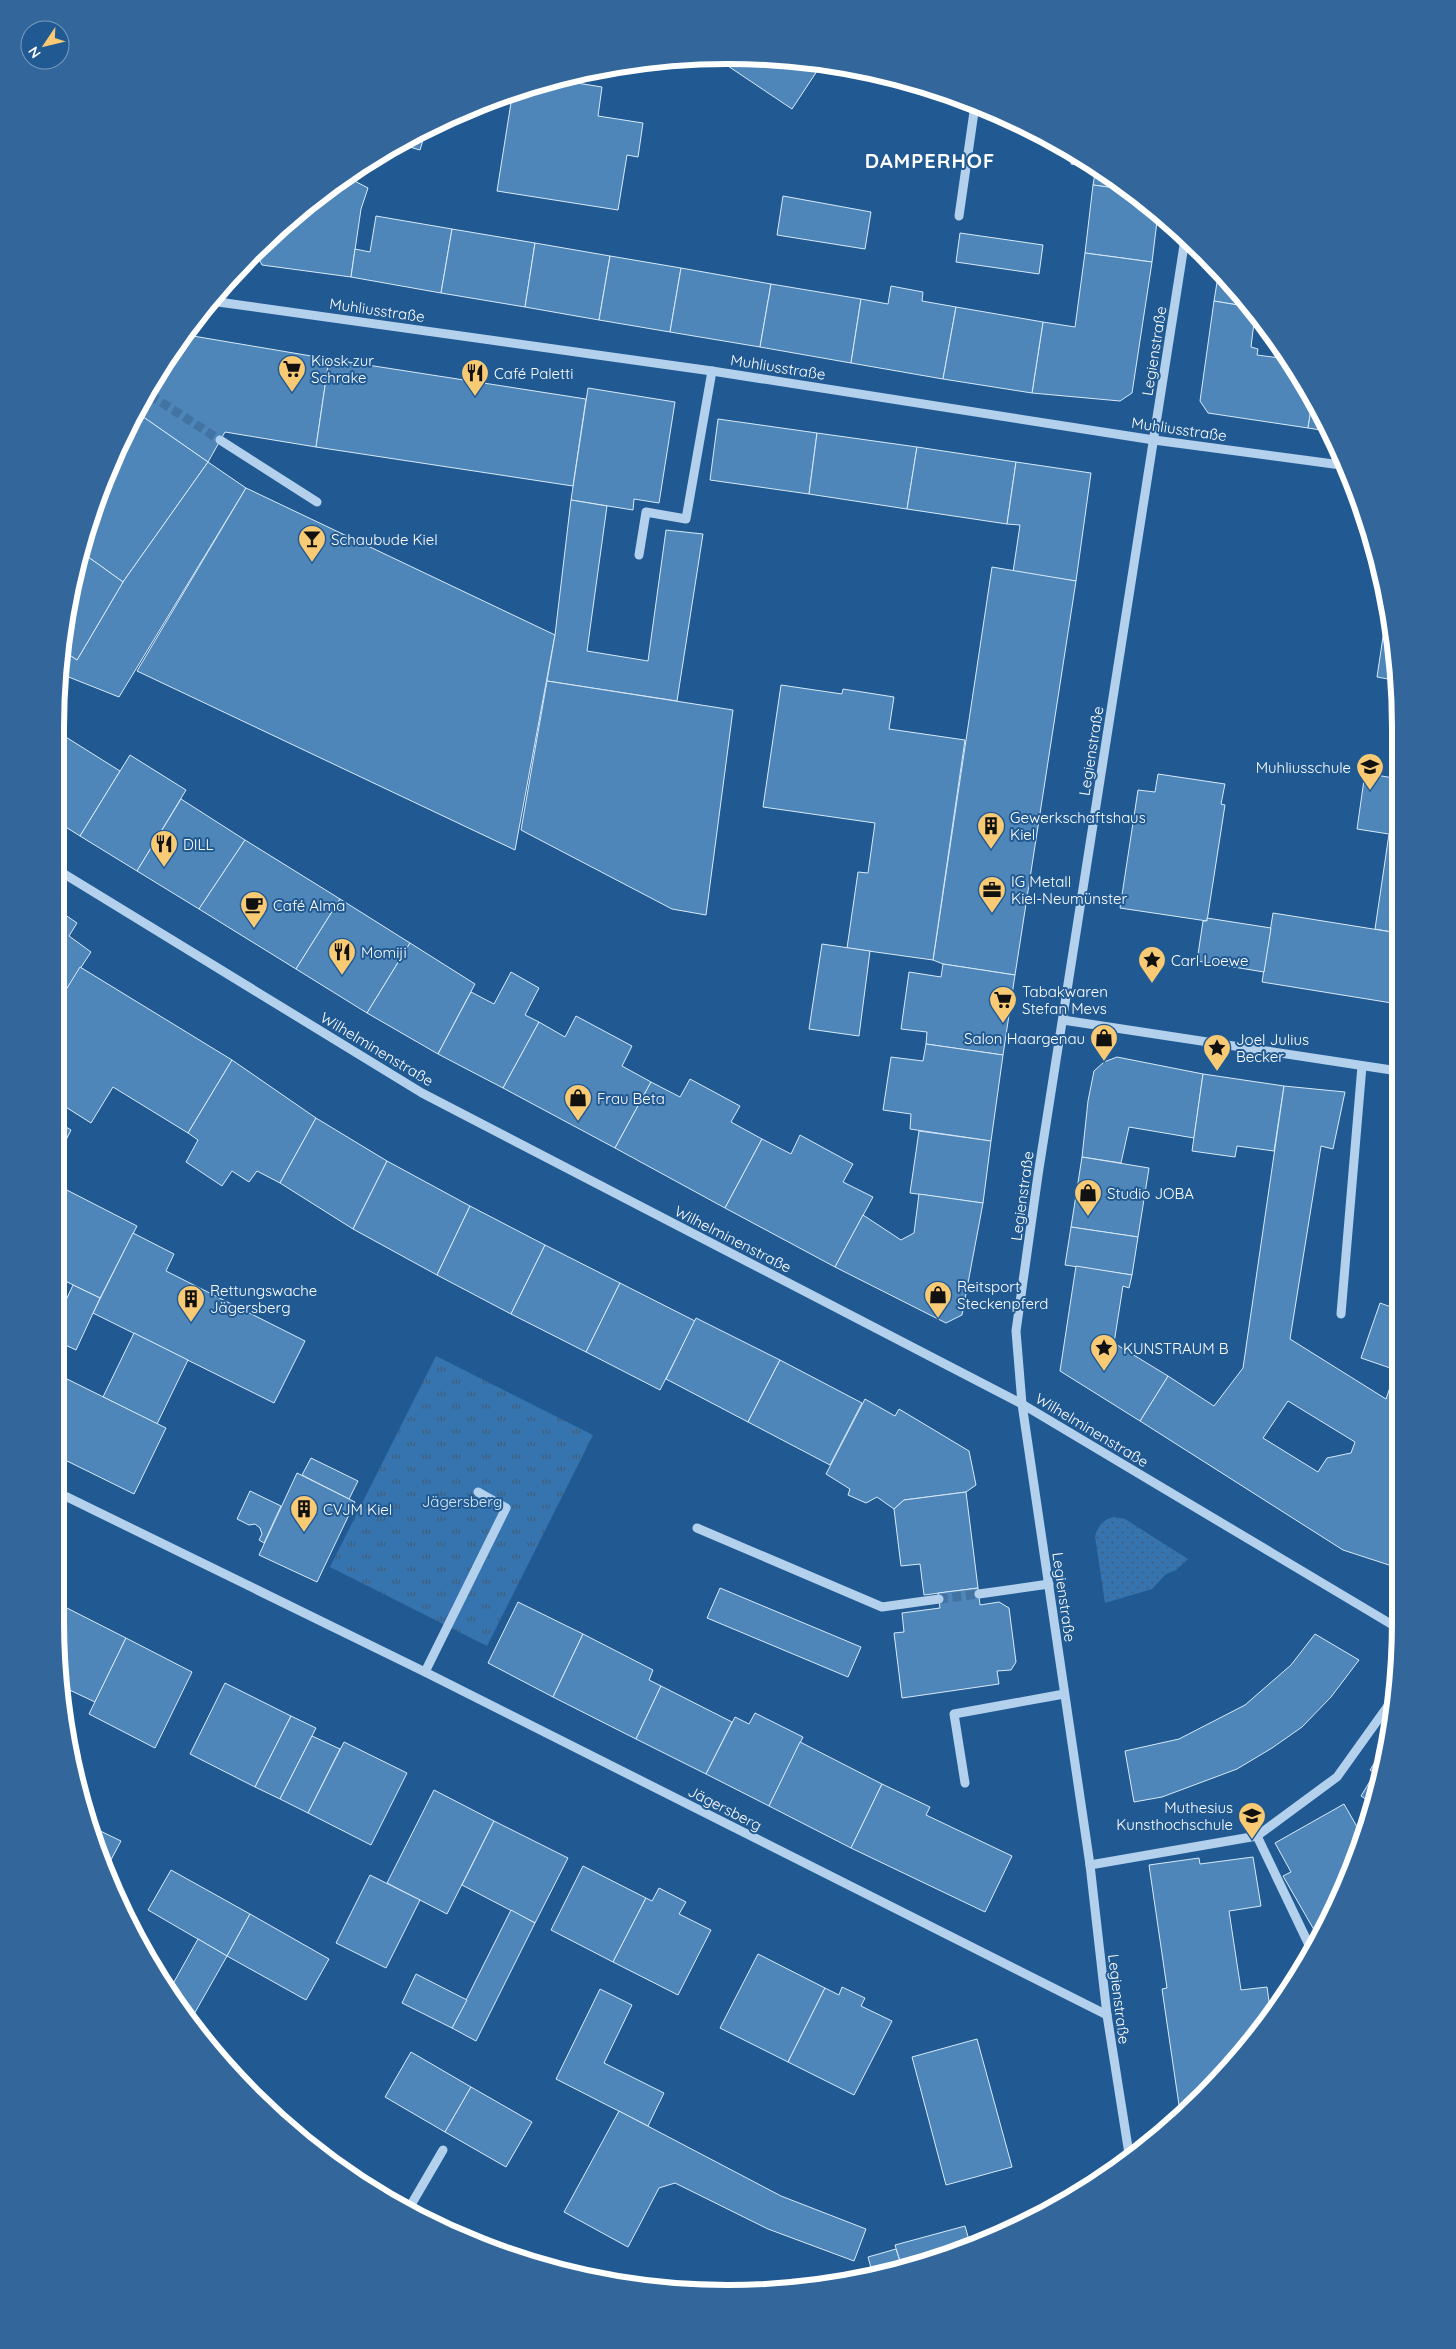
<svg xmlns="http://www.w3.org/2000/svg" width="1456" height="2349" viewBox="0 0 1456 2349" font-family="Quicksand,sans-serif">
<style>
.grass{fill:url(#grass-dots)}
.park{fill:url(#park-tufts)}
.building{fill:#4e86ba;stroke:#d8eaf9;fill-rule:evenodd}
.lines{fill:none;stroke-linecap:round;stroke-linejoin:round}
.minor-tunnel{stroke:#4273a2;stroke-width:9;stroke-dasharray:9 4.5;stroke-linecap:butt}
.minor{stroke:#b3d1ed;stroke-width:9}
.labels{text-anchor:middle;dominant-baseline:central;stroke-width:4;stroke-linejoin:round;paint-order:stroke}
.street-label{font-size:15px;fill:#fff;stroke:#215a92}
.poi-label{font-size:15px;fill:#fff;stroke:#215a92;text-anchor:start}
.park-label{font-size:15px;fill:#d8eaf9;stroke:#215a92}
.district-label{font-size:20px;font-weight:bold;letter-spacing:1px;fill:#fff;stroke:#215a92}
.rim{fill:none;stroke:#fff;stroke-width:6}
</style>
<defs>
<pattern id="grass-dots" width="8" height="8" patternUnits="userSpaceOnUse" patternTransform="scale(1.25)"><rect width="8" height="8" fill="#3574af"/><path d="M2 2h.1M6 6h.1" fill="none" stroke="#425e79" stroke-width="1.8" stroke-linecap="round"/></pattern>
<pattern id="park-tufts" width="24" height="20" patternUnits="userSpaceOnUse" patternTransform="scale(1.25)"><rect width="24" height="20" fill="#3574af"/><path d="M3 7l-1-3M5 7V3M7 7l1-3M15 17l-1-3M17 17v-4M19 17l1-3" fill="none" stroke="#425e79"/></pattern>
</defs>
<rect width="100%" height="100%" fill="#215a92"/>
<path class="grass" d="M1114 1517 1125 1519 1188 1559 1176 1570 1166 1574 1152 1589 1105 1603 1095 1536C1099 1525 1102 1520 1114 1517Z"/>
<path class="park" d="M436 1356 593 1435 487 1646 330 1567Z"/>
<g class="building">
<path d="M772 56 821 65 792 109 716 58Z"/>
<path d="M558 80 602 87 598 116 643 123 638 157 627 155 618 210 497 191 513 90Z"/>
<path d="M426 130 420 150 396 143Z"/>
<path d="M1072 153 1095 168 1071 164Z"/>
<path d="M362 166 353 181 347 177Z"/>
<path d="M1096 168 1131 190 1093 185Z"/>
<path d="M347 177 368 188 361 209 351 277 262 265 256 253 284 222Z"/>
<path d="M1093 185 1131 190 1158 213 1152 262 1085 253Z"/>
<path d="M783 196 871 212 865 249 777 235Z"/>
<path d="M376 216 452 229 441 293 351 277 355 249 370 252Z"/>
<path d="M452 229 535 243 525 307 441 293Z"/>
<path d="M960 233 1043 245 1039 274 956 262Z"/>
<path d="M535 243 610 256 599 320 525 307Z"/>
<path d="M1085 253 1152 262 1132 393 1120 401 1032 393 1043 322 1075 327Z"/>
<path d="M610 256 681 268 670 332 599 320Z"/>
<path d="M681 268 771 284 760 347 670 332Z"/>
<path d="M1219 270 1234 284 1250 307 1214 301Z"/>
<path d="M771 284 861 299 851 363 760 347Z"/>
<path d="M891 286 923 292 922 301 956 307 943 379 851 363 861 299 888 304Z"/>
<path d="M1214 301 1250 307 1255 314 1251 347 1258 349 1257 355 1288 359 1311 392 1313 396 1308 428 1208 413 1200 401Z"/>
<path d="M956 307 1043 322 1032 393 943 379Z"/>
<path d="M187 335 329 359 316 447 225 432 208 462 139 414Z"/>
<path d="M329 359 586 399 573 486 316 447Z"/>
<path d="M588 388 675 402 659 503 634 499 633 510 571 500Z"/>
<path d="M1313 396 1327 431 1308 428Z"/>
<path d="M139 414 208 462 123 582 84 554 106 471Z"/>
<path d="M718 419 817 433 809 494 710 480Z"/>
<path d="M817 433 917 447 907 509 809 494Z"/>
<path d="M917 447 1016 462 1007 524 907 509Z"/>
<path d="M208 462 246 488 119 697 61 674V649L77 660 123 582Z"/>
<path d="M1016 462 1091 473 1076 581 1013 572 1020 525 1007 524Z"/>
<path d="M246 488 555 635 515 850 137 671Z"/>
<path d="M571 500 607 506 587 651 648 661 666 530 703 534 677 701 547 681 555 635Z"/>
<path d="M84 554 123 582 77 660 61 649V640Z"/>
<path d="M992 567 1076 581 1015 975 943 964 933 960Z"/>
<path d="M1387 610 1399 681 1377 677Z"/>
<path d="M547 681 733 710 706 915 672 909 521 830Z"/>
<path d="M781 685 842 694 843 689 894 697 889 729 965 740 933 960 847 948 858 872 868 873 875 823 763 807Z"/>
<path d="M61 734 120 771 80 836 61 824Z"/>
<path d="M1399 736 1398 933 1375 929 1389 834 1357 829 1365 773 1393 778Z"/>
<path d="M130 755 186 790 137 871 80 836Z"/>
<path d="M1158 774 1225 784 1221 804 1225 805 1207 921 1120 908 1138 790 1155 792Z"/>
<path d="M181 799 245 840 199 909 137 871Z"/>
<path d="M245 840 340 899 296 969 199 909Z"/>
<path d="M340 899 410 943 367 1013 296 969Z"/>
<path d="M61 912 77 923 69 936 91 952 61 998Z"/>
<path d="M1273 913 1398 933V1004L1262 982Z"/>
<path d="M1207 918 1271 928 1264 972 1197 961 1203 921H1207Z"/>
<path d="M410 943 475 984 438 1054 367 1013Z"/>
<path d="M822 944 870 951 859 1036 809 1029Z"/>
<path d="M943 964 1015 975 1003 1055 926 1044 927 1032 901 1029 909 972 941 977Z"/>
<path d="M80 967 232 1060 188 1133 113 1087 91 1123 61 1104V1064L65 1057 61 1054V998Z"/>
<path d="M511 972 539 988 525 1015 539 1022 503 1088 438 1054 471 992 494 1004Z"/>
<path d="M576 1016 632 1046 622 1066 651 1082 615 1148 503 1088 539 1022 565 1037Z"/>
<path d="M926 1044 1003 1055 991 1141 910 1129 911 1114 883 1110 891 1057 923 1061Z"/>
<path d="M1117 1057 1203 1074 1194 1138 1129 1127 1121 1163 1082 1157 1088 1101 1094 1071 1104 1062Z"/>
<path d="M232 1060 316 1118 280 1183 257 1171 249 1182 232 1171 222 1186 186 1162 198 1140 188 1133Z"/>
<path d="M1203 1074 1284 1086 1274 1151 1237 1146 1235 1157 1192 1151Z"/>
<path d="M690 1079 740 1106 731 1122 762 1139 725 1208 615 1148 651 1082 680 1097Z"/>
<path d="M1284 1086 1345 1092 1333 1149 1321 1146 1290 1339 1386 1399 1396 1370 1361 1358 1380 1303 1397 1309 1396 1543 1389 1565 1343 1550 1140 1421 1168 1376 1214 1406 1243 1368ZM1288 1401 1355 1442 1351 1453 1327 1458 1318 1472 1263 1438Z"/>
<path d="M316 1118 387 1161 353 1229 280 1183Z"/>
<path d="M61 1124 71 1130 61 1150Z"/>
<path d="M919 1131 991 1141 983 1203 910 1193Z"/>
<path d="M800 1135 853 1164 843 1182 873 1197 835 1267 725 1208 762 1139 791 1154Z"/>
<path d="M1082 1157 1149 1168 1138 1237 1071 1227Z"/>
<path d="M387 1161 470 1206 437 1275 353 1229Z"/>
<path d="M61 1187 137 1226 100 1298 61 1279Z"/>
<path d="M919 1194 983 1203 962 1315 946 1323 835 1267 863 1215 901 1240 914 1233Z"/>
<path d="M470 1206 545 1245 511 1314 437 1275Z"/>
<path d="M1071 1227 1138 1237 1132 1275 1065 1265Z"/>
<path d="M133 1233 174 1254 166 1271 305 1341 274 1403 93 1313Z"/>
<path d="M545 1245 620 1283 586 1352 511 1314Z"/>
<path d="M1076 1266 1132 1275 1129 1288 1123 1286 1114 1343 1168 1376 1140 1421 1060 1371Z"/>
<path d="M620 1283 695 1321 660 1390 586 1352Z"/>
<path d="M73 1285 100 1298 76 1350 61 1343V1311Z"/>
<path d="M696 1318 780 1360 748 1422 666 1379Z"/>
<path d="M134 1333 188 1360 157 1424 103 1397Z"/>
<path d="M780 1360 862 1403 830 1465 748 1422Z"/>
<path d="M65 1378 166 1428 134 1494 61 1458V1387Z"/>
<path d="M865 1399 895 1416 899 1409 969 1451 976 1485 966 1492 904 1500 894 1509 877 1497 866 1503 848 1495 850 1489 826 1474Z"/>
<path d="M311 1458 358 1481 349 1499 302 1475Z"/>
<path d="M297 1473 355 1502 317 1582 259 1555Z"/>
<path d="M250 1491 281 1506 264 1543 259 1540 262 1534 260 1528 255 1524 249 1525 237 1519Z"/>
<path d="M966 1492 978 1588 924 1595 920 1564 901 1566 894 1509 904 1500Z"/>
<path d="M720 1588 861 1647 848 1677 707 1618Z"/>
<path d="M978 1588 980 1605 999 1602 1009 1608 1016 1662 1011 1670 997 1671 999 1684 902 1698 894 1633 904 1632 902 1613 940 1608 938 1593Z"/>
<path d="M518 1602 583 1634 553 1697 488 1663Z"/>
<path d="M61 1605 126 1638 95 1702 61 1686Z"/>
<path d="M583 1634 653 1670 649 1680 661 1686 636 1739 553 1697Z"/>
<path d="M1315 1634 1359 1660 1331 1697 1302 1727 1272 1748 1237 1769 1162 1797 1134 1802 1125 1751 1179 1739 1245 1705 1291 1665Z"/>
<path d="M126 1638 192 1672 155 1748 89 1714Z"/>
<path d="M225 1683 291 1716 255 1787 190 1754Z"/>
<path d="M661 1686 732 1722 706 1774 636 1739Z"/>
<path d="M755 1713 803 1737 769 1806 706 1774 735 1717 749 1724Z"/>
<path d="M291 1716 316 1728 280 1799 255 1787Z"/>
<path d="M312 1736 340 1749 308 1813 280 1799Z"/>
<path d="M344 1742 407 1773 371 1845 308 1813Z"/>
<path d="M800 1742 882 1784 851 1848 769 1806Z"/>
<path d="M1385 1746 1370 1802 1361 1796 1375 1773 1370 1770Z"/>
<path d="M882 1784 930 1807 926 1815 1012 1856 985 1912 851 1848Z"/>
<path d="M434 1790 494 1821 447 1914 387 1883Z"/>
<path d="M1344 1804 1360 1832 1363 1830 1350 1878 1317 1935 1283 1876 1291 1872 1275 1843Z"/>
<path d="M494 1821 568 1858 535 1923 462 1885Z"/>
<path d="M92 1827 121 1841 105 1871 91 1837 89 1831Z"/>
<path d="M1253 1857 1261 1906 1229 1911 1241 1990 1267 1987 1271 2015 1262 2030 1180 2112 1162 1989 1167 1988 1149 1865 1199 1858 1200 1864Z"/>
<path d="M583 1866 646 1898 613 1962 551 1930Z"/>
<path d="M171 1870 250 1914 227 1956 148 1910Z"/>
<path d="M370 1875 420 1900 386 1968 336 1943Z"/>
<path d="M659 1888 686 1902 679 1914 711 1930 678 1995 613 1962 646 1898 652 1901Z"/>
<path d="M511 1910 535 1923 476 2041 452 2028Z"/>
<path d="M250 1914 329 1959 306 2000 227 1956Z"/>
<path d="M198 1939 227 1956 189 2023 172 1996 175 1991 170 1989Z"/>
<path d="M758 1954 825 1988 788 2062 720 2028Z"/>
<path d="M416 1974 467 2000 452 2028 402 2003Z"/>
<path d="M842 1987 865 1998 861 2006 892 2021 854 2095 788 2062 825 1988 839 1995Z"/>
<path d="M600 1989 632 2005 604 2063 664 2093 648 2126 556 2079Z"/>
<path d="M977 2039 1012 2167 946 2185 912 2057Z"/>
<path d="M411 2052 471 2087 445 2132 385 2097Z"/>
<path d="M471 2087 532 2122 506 2167 445 2132Z"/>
<path d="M619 2111 781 2196 866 2229 854 2261 768 2229 675 2183 659 2188 628 2247 564 2212Z"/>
<path d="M965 2226 971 2247 944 2258 902 2268 895 2245Z"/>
<path d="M896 2249 902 2268 873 2275 868 2257Z"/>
<path d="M793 2279 796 2289 751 2292Z"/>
</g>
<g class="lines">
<g class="minor-tunnel">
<path d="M150 395 220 440"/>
<path d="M939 1599 979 1594"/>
</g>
<g class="minor">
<path d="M959 216 975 105"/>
<path d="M211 301 712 371 1154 440 1341 465"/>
<path d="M220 440 317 502"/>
<path d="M639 555 646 512 686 519 712 371"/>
<path d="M61 872 422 1093 1022 1404 1396 1627"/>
<path d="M1063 1020 1398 1071"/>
<path d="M1341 1314 1362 1066"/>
<path d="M61 1494 425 1672 1107 2015"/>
<path d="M697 1528 882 1607 939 1599"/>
<path d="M979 1594 1049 1584"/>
<path d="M425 1672 506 1508 478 1492"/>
<path d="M965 1783 954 1714 1064 1694"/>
<path d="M1257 1836 1310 1947"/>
<path d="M1090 1865 1257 1836 1337 1777 1395 1696"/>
<path d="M1130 2160 1107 2015 1090 1865 1022 1404 1016 1331 1038 1175 1185 239"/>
<path d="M408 2210 443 2150"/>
</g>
</g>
<defs>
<symbol id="supermarket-pin" viewBox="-11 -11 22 30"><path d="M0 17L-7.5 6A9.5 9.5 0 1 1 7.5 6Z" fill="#f9ca74" stroke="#215a92"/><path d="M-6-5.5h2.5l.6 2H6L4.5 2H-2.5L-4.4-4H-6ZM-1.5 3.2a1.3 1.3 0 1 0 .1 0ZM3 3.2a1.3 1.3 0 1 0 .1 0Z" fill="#111"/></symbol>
<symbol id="restaurant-pin" viewBox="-11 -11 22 30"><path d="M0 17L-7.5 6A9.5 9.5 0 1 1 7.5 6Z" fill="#f9ca74" stroke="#215a92"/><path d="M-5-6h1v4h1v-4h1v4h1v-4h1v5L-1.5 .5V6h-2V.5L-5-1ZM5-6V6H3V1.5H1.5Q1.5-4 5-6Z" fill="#111"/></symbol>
<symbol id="bar-pin" viewBox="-11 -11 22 30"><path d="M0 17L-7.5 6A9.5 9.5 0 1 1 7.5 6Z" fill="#f9ca74" stroke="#215a92"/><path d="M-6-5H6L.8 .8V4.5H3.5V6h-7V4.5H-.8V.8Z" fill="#111"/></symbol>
<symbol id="school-pin" viewBox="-11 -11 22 30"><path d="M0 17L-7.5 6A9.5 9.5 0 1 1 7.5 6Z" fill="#f9ca74" stroke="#215a92"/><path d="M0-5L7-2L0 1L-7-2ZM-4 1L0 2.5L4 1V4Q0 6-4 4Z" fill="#111"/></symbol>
<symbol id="building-pin" viewBox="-11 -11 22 30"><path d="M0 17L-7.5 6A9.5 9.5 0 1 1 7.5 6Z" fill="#f9ca74" stroke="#215a92"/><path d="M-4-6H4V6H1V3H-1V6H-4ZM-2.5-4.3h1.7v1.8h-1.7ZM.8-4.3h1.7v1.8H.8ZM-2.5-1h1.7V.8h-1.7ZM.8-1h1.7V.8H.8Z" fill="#111"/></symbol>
<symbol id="office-pin" viewBox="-11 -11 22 30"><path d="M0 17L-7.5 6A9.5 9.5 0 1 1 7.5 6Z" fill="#f9ca74" stroke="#215a92"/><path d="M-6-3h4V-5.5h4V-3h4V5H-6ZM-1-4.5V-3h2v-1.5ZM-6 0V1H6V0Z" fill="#111"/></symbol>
<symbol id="cafe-pin" viewBox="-11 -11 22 30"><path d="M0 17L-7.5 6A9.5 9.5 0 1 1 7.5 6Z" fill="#f9ca74" stroke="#215a92"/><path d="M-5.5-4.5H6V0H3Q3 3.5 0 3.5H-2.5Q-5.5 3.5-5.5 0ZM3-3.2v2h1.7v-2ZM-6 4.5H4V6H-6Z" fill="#111"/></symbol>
<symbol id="sight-pin" viewBox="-11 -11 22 30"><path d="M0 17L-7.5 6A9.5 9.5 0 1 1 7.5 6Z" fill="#f9ca74" stroke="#215a92"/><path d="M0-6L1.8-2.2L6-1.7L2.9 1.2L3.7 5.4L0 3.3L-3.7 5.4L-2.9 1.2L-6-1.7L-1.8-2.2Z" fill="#111"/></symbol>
<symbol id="shop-pin" viewBox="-11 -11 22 30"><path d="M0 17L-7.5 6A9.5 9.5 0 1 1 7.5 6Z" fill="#f9ca74" stroke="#215a92"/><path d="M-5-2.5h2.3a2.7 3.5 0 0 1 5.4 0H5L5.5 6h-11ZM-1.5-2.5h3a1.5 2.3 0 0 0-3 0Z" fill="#111"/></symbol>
<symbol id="university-pin" viewBox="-11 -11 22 30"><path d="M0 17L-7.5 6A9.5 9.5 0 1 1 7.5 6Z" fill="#f9ca74" stroke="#215a92"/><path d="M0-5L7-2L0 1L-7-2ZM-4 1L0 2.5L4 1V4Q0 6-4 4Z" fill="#111"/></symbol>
</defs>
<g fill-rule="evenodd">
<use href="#supermarket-pin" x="276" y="353" width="32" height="43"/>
<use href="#restaurant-pin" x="459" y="357" width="32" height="43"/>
<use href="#bar-pin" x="296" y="523" width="32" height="43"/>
<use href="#school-pin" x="1354" y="751" width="32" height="43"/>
<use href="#building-pin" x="975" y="810" width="32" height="43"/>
<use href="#restaurant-pin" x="148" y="828" width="32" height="43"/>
<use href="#office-pin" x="976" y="874" width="32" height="43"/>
<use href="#cafe-pin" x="238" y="889" width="32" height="43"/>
<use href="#restaurant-pin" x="326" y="936" width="32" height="43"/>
<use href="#sight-pin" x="1136" y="944" width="32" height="43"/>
<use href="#supermarket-pin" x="987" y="984" width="32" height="43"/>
<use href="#shop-pin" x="1088" y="1022" width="32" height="43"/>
<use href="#sight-pin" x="1201" y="1032" width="32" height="43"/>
<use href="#shop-pin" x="562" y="1082" width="32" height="43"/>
<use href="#shop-pin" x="1072" y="1177" width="32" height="43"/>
<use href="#shop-pin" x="922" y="1279" width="32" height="43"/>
<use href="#building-pin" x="175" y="1283" width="32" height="43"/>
<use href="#sight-pin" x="1088" y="1332" width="32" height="43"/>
<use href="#building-pin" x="288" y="1493" width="32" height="43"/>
<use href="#university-pin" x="1236" y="1800" width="32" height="43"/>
</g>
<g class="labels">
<g class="street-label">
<text transform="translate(377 310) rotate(8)">Muhliusstraße</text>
<text transform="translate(1154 351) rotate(-81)">Legienstraße</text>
<text transform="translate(778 367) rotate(9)">Muhliusstraße</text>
<text transform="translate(1179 429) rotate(8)">Muhliusstraße</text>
<text transform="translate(1091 751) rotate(-81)">Legienstraße</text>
<text transform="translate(377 1049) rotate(31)">Wilhelminenstraße</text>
<text transform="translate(1022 1196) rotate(-82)">Legienstraße</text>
<text transform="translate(733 1239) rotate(27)">Wilhelminenstraße</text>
<text transform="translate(1092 1430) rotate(31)">Wilhelminenstraße</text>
<text transform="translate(1064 1597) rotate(82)">Legienstraße</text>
<text transform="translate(725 1808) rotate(27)">Jägersberg</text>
<text transform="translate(1119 1999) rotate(83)">Legienstraße</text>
</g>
<g class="poi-label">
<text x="311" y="360">Kiosk zur<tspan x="311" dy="17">Schrake</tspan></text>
<text x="494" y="373">Café Paletti</text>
<text x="331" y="539">Schaubude Kiel</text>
<text x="1351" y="767" text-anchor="end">Muhliusschule</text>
<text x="1010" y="817">Gewerkschaftshaus<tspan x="1010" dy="17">Kiel</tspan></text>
<text x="183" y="844">DILL</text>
<text x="1011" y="881">IG Metall<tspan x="1011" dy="17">Kiel-Neumünster</tspan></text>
<text x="273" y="905">Café Alma</text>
<text x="361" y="952">Momiji</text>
<text x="1171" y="960">Carl Loewe</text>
<text x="1022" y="991">Tabakwaren<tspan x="1022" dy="17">Stefan Mevs</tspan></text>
<text x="1085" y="1038" text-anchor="end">Salon Haargenau</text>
<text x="1236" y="1039">Joel Julius<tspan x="1236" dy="17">Becker</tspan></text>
<text x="597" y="1098">Frau Beta</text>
<text x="1107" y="1193">Studio JOBA</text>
<text x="957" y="1286">Reitsport<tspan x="957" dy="17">Steckenpferd</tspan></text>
<text x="210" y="1290">Rettungswache<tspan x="210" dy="17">Jägersberg</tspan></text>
<text x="1123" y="1348">KUNSTRAUM B</text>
<text x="323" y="1509">CVJM Kiel</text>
<text x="1233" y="1807" text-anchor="end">Muthesius<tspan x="1233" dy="17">Kunsthochschule</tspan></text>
</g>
<g class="park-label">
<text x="462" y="1501">Jägersberg</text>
</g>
<g class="district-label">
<text x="930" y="160">DAMPERHOF</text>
</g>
</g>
<path d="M0 0H1456V2349H0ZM728 64H728A664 664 0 0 1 1392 728V1621A664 664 0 0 1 728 2285H728A664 664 0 0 1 64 1621V728A664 664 0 0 1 728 64Z" fill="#33679b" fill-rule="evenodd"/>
<path class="rim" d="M728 64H728A664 664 0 0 1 1392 728V1621A664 664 0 0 1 728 2285H728A664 664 0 0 1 64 1621V728A664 664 0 0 1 728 64Z"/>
<g transform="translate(45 45) rotate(235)"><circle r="24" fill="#215a92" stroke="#7a9cbe"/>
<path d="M0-4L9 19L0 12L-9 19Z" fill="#f9ca74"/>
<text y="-8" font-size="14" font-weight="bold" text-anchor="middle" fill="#ffffff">N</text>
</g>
</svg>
